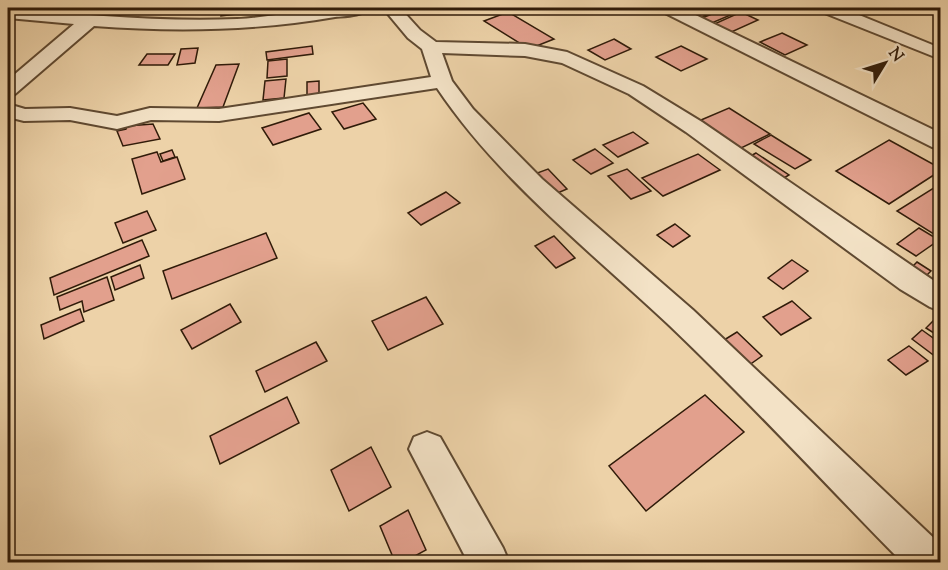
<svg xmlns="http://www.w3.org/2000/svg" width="948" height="570" viewBox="0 0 948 570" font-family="'Sorts Mill Goudy',serif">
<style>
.building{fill:#e2a08d;stroke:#301b09;stroke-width:1.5}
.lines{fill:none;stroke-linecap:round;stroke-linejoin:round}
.minor-casing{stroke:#5f4931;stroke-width:4}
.minor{fill:#f3e2c6;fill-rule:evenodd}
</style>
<rect width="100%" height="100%" fill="#edd2a8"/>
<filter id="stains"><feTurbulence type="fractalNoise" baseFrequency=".00333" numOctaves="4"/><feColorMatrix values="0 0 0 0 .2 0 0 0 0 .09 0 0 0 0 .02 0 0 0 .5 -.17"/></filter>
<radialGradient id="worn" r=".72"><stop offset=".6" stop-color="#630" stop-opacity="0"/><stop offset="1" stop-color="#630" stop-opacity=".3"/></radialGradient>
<g class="building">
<path d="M222 8H245V13L221 16Z"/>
<path d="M677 8H701L712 13 699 18Z"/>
<path d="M706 8H732L740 11 707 25 697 20 717 12Z"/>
<path d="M508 12 554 39 529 49 484 21Z"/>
<path d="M741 12 758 20 727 34 710 26Z"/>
<path d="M782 33 807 45 785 55 760 42Z"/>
<path d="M614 39 631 49 605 60 588 50Z"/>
<path d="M312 46 313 54 267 60 266 52Z"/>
<path d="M681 46 707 59 681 71 656 57Z"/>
<path d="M198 48 195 63 177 65 181 49Z"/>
<path d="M147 54H175L168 65H139Z"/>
<path d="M287 59V76L267 78 268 61Z"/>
<path d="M239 64 223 107 197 108 216 65Z"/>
<path d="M286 79 284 98 263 100 265 81Z"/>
<path d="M319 81V95L307 96V82Z"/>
<path d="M363 103 376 119 344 129 332 112Z"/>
<path d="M729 108 770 134 735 151 694 123Z"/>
<path d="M309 113 321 129 273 145 262 128Z"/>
<path d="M153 124 160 139 123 146 117 131 126 129 127 126Z"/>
<path d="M633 132 648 143 618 157 603 145Z"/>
<path d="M771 135 811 160 795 169 754 144Z"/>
<path d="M889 140 940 168V171L889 204 836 171Z"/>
<path d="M595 149 613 163 591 174 573 160Z"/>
<path d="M172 150 175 157 163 161 160 154Z"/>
<path d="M157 152 161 162 177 157 185 179 142 194 132 159Z"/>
<path d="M756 153 789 175 779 181 745 159Z"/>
<path d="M698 154 720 170 663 196 642 178Z"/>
<path d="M548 169 567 189 548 197 529 176Z"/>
<path d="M627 169 651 191 631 199 608 176Z"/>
<path d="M940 184V238L897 211Z"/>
<path d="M446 192 460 203 421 225 408 213Z"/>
<path d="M147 211 156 230 123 243 115 223Z"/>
<path d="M675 224 690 236 673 247 657 235Z"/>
<path d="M919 228 939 240 916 256 897 244Z"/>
<path d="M266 233 277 258 172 299 163 271Z"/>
<path d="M554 236 575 258 556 268 535 246Z"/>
<path d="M142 240 149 256 54 295 50 278Z"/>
<path d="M792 260 808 271 783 289 768 278Z"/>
<path d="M917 262 931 271 924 278 910 269Z"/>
<path d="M140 265 144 278 115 290 111 277Z"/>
<path d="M107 277 114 300 84 312 82 301 60 310 57 297Z"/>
<path d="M426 297 443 324 388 350 372 321Z"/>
<path d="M792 301 811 318 781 335 763 317Z"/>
<path d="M230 304 241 322 192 349 181 330Z"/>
<path d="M80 309 84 321 44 339 41 325Z"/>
<path d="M936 318 940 321V337L926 328Z"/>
<path d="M922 330 940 343V360L912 339Z"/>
<path d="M737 332 762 356 742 370 716 345Z"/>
<path d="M316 342 327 361 265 392 256 371Z"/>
<path d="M909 346 928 361 906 375 888 360Z"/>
<path d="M705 395 744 432 646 511 609 466Z"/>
<path d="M287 397 299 423 220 464 210 436Z"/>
<path d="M371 447 391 487 349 511 331 470Z"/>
<path d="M408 510 426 550 404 562H395L380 526Z"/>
</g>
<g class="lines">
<defs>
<g id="minor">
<path d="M8 8C84 15 161 22 237 19 281 17 326 3 369 8 363 16 345 16 335 17 255 31 175 32 94 26L15 94 8 96V80L74 24 8 18Z"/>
<path d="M383 8H400L420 30 436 42 525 44 567 52 643 86 702 122 940 285V311L930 307 900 289 686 132 629 94 562 63 525 56 442 53 452 81 473 109 542 179 693 310 940 544V562H902C825 484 749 401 669 325 589 250 498 179 437 88L219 121 151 120 117 129 70 120 24 121 8 117V104L25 109 70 108 117 116 150 108 219 109 431 77 422 49 408 38Z"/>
<path d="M661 8H681L940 133V149L932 147 663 12Z"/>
<path d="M820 8H842L940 48V59L822 12Z"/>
<path d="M427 432 440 437 503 548 509 562H468L409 449 414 437Z"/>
</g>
</defs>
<use href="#minor" class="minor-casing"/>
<use href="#minor" class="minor"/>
</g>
<rect width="948" height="570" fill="none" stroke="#edd2a8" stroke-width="30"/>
<rect x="9" y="9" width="930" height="552" fill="none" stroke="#301b09" stroke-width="3"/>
<rect x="15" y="15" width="918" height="540" fill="none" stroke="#301b09" stroke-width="1.5"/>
<g transform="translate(885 63) rotate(52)" stroke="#f3e2c6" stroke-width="4.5" paint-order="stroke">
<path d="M0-4.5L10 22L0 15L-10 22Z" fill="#301b09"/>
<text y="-9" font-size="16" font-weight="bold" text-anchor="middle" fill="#301b09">N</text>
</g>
<rect width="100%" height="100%" filter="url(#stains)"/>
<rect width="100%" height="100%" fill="url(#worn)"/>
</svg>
